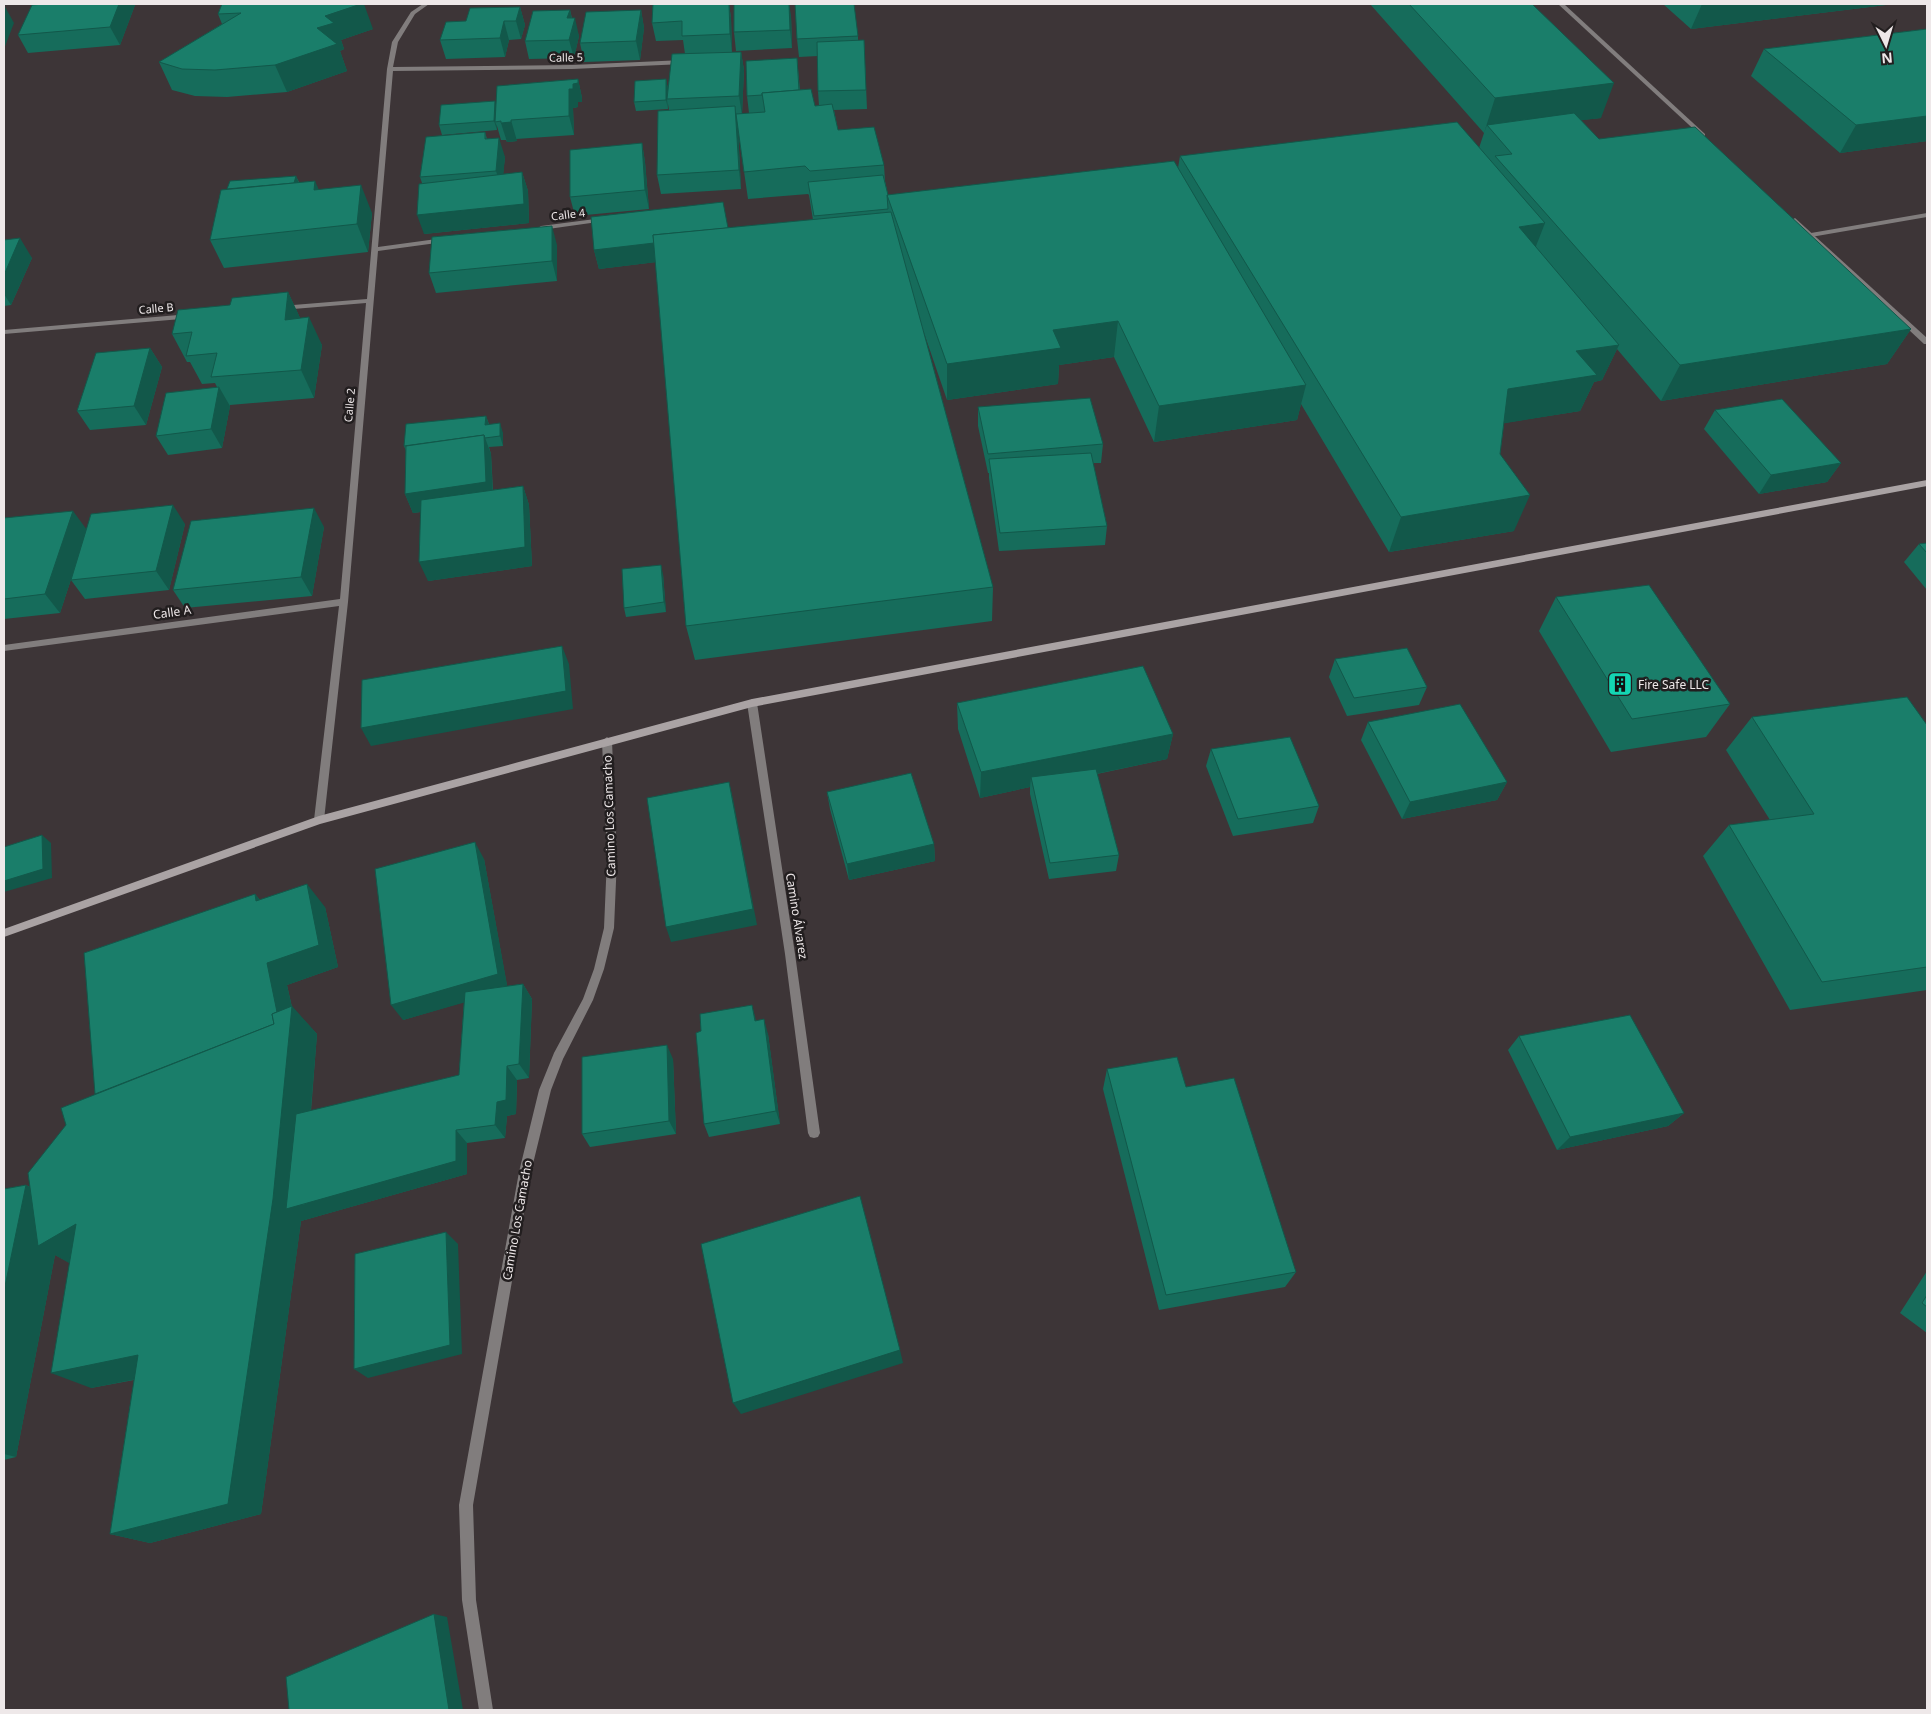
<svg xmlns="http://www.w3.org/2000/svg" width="1931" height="1714" viewBox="0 0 1931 1714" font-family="'Noto Sans',sans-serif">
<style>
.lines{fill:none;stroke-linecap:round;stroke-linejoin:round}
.lane{fill:#817d7d;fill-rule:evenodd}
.street{fill:#817d7d;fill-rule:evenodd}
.secondary{fill:#aaa3a4;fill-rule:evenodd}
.wall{fill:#166c5b}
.shaded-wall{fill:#12584a}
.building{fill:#1a7e6a;stroke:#12584a}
.labels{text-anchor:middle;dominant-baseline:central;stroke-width:5;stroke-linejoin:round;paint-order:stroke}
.far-street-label{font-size:11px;fill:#eee8e9;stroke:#221e1f}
.street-label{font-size:12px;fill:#eee8e9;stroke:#221e1f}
.poi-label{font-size:12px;fill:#eee8e9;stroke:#221e1f;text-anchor:start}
</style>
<rect width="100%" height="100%" fill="#3d3537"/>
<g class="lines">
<g class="lane">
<path d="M1558 4H1564L1705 134V136H1701Z"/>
<path d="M1795 218 1927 338V344H1924L1793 221 1792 220Z"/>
</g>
<g class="street">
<path d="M423 4H429L415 14 398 42 393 67 572 65 684 60 687 62 684 64 572 69 393 71 378 247 444 238 447 240 444 242 378 251 348 602 324 820 322 823H316L314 820 339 606 4 651V645L340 599 366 303 281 310 277 308 281 306 367 299 387 69 392 42 411 12Z"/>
<path d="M1927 213V217L1811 237 1808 235 1811 233Z"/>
<path d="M603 218 606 220 605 221 541 230 538 228 541 226Z"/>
<path d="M190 314 194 316 193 318 4 334V330Z"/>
<path d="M752 699 757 703 795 954 820 1133 818 1137 814 1138 810 1137 808 1133 785 954 747 703Z"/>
<path d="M607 737 612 741 617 858 614 928 604 969 593 1000 563 1059 551 1090 531 1172 473 1505 476 1600 493 1710H479L462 1600 459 1505 519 1172 539 1090 554 1053 583 999 594 969 604 928 607 858 602 741Z"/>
</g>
<path class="secondary" d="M1927 480V486L752 707 320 824 4 937V929L319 816 752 699Z"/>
</g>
<g class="wall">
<path d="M45 4H134L135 5 120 45 28 53 18 35Z"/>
<path d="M222 4 373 29 341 40 344 49 340 51 347 71 287 92 227 97 195 96 172 90 159 62 222 24 218 14Z"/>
<path d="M653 4H729L731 18 732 52H741L744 70 742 114 749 113 747 96 797 58 800 90 815 106H819L818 91V56L799 57 797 39 858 36V41L864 40 867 109 834 110 838 130 884 165 885 181 888 195 1178 168 1180 156 1479 148 1484 133 1370 4H1532L1601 118 1580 120 1599 139 1911 329 1887 364 1661 401 1617 349 1602 380 1594 382 1580 411 1504 423 1500 454 1514 531 1389 552 1301 404 1297 420 1154 442 1114 357 1059 365 1058 384 947 400 923 330 993 587 992 621 695 660 686 626 656 262 599 269 594 250 728 228 813 220 809 195 808 194 748 199 738 130 741 189 661 194 657 175 669 110 668 104V109L636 111 634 102 666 79 668 89 685 54 683 40 656 41 652 23Z"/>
<path d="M1663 4H1894L1691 29Z"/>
<path d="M520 7 525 25 521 39 509 40 505 57 446 59 440 40 466 21Z"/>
<path d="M570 10 572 18 579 36 574 58 529 59 525 41Z"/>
<path d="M641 10 644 28 640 60 584 62 580 43Z"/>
<path d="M791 15 792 48 736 51 734 32Z"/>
<path d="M1927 29V141L1840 153 1751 76 1764 49Z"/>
<path d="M578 79 582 98V102H578V107L573 108 574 135 516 139 517 141 507 142 506 140H501L497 126V130L442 135 439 125 496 105Z"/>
<path d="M485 132 487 139 505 157 503 174 522 172 528 191 529 223 424 234 422 183 420 177Z"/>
<path d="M642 143 645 162 649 209 575 216 570 197Z"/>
<path d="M296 176 299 182 319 190 372 213 368 252 224 268 210 240 227 189Z"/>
<path d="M4 240 32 258 11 305 4 306Z"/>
<path d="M557 245V281L436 293 429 273Z"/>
<path d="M288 292 300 318 322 345 314 398 230 405V406L222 448 168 455 156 436 217 387 215 383 202 384 190 362H187L172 334 230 305Z"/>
<path d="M150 348 162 367 146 425 90 430 77 411Z"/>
<path d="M978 407 1103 444 1101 463H1093L1107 526 1105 545 999 551 989 478V473H988L978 426Z"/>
<path d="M1715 410 1841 463 1827 482 1759 494 1704 429Z"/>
<path d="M486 416 489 424 503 433V446L489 447 491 454 493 490 523 486 529 505 532 566 428 581 421 512 413 513 405 494 406 451 404 446Z"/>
<path d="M4 518 86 529 185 524 169 590 85 599 71 580 79 555 60 613 4 619Z"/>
<path d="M324 527 312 596 185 608 173 590Z"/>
<path d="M1927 543V590L1904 562 1919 544Z"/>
<path d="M663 574 666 612 626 617 624 608Z"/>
<path d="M1556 597 1730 704 1706 737 1611 752 1539 631Z"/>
<path d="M1335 659 1427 687 1419 705 1347 716 1329 677Z"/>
<path d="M957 703 1173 734 1167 759 1097 774 1119 855 1116 871 1049 879 1030 794V787L980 798 958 729Z"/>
<path d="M1752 717 1927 725V990L1790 1010 1703 856 1729 825 1770 820 1726 750Z"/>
<path d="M1368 722 1507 782 1497 800 1402 819 1361 740Z"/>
<path d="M1211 749 1319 806 1313 823 1233 836 1206 766Z"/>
<path d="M827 792 934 844 935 861 849 880 830 809Z"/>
<path d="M484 859 507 986 523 984 532 999 529 1078 517 1080 516 1114 507 1116 505 1138 467 1143V1174L301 1221 261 1514 150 1543 110 1534 134 1380 91 1388 70 1263 55 1255 16 1457 4 1460V1189L26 1185 30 1187 95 1094 255 894 260 900 325 907 338 967 287 985 292 1007 317 1034 311 1111 459 1075 464 1002 403 1020Z"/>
<path d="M757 1021 768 1034 780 1124 709 1137 704 1124Z"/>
<path d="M1519 1036 1684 1113 1668 1126 1557 1150 1508 1050Z"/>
<path d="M673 1059 676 1134 590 1147 582 1134Z"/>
<path d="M1107 1069 1186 1087 1296 1272 1285 1287 1159 1310 1103 1089Z"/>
<path d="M1927 1271V1333L1900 1313Z"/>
</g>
<g class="shaded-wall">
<path d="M119 4H134L135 5 120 45 110 27Z"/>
<path d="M361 4H364L373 29 341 40 344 49 340 51 347 71 287 92 275 65 317 28 325 16Z"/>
<path d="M729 4 731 18 732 52 730 34Z"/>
<path d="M789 4 791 15 792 48 790 30Z"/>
<path d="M1702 4H1894L1691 29Z"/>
<path d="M4 5 14 23 4 49Z"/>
<path d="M520 7 525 25 521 39 516 21Z"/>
<path d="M570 10 573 25 575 18 579 36 574 58 569 40 567 18Z"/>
<path d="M641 10 644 28 640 60 636 41Z"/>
<path d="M504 21 509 40 505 57 500 38Z"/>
<path d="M741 52 744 70 742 115 739 96Z"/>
<path d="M578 79 582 98V102H578V107L573 108 574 135 569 116V89Z"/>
<path d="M666 79 668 89 667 99 668 109 666 100Z"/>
<path d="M1614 83 1601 118 1492 131 1487 125 1484 133 1495 98Z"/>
<path d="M495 101 498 111 495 122 497 126V130L494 121Z"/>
<path d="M735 106 738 125 741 189 739 170Z"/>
<path d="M1927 116V141L1840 153 1856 125Z"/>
<path d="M511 120 517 141 507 142 501 123Z"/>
<path d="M499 138 505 157 502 190 496 171Z"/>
<path d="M642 143 645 162 649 209 645 190Z"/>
<path d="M522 172 528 191 529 223 424 234 417 215Z"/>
<path d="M296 176 300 186 290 196Z"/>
<path d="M315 181 327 208 314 190Z"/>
<path d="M361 185 372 213 368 252 357 224Z"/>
<path d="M1545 223 1531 259 1519 227Z"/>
<path d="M552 226 557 245V281L552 261Z"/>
<path d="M20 238 32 258 11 305 4 294V275Z"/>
<path d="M688 239 690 258 599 269 594 250Z"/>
<path d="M288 292 301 320H285Z"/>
<path d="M309 317 322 345 314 398 301 370Z"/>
<path d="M1118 321 1114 357 1059 365 1058 384 947 400V364L1053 330Z"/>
<path d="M1911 329 1887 364 1661 401 1680 365Z"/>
<path d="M1619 345 1602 380 1594 382 1580 411 1494 425 1508 389 1576 351Z"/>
<path d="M150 348 162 367 146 425 134 406Z"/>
<path d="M1306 385 1297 420 1154 442 1159 406Z"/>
<path d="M219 387 230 406 222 448 211 429Z"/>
<path d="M486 416 489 425H485Z"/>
<path d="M500 423 503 433V446L500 436Z"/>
<path d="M484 435 491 454 493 501 413 513 405 494Z"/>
<path d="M1841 463 1827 482 1759 494 1771 475Z"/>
<path d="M523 486 529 505 532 566 428 581 419 562Z"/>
<path d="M1530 495 1514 531 1389 552 1401 517Z"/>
<path d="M173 505 185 524 169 590 156 571Z"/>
<path d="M314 508 324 527 312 596 301 577Z"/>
<path d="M73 511 87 530 60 613 45 594Z"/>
<path d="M661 565 663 574 666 612 664 602Z"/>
<path d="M562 646 569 664 573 709 371 746 361 728Z"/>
<path d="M1173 734 1167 759 1033 787 1031 777 1030 787 980 798 981 772Z"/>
<path d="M729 782 733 799 757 925 671 942 666 927Z"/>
<path d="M1507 782 1497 800 1402 819 1410 802Z"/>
<path d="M42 835 51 843 52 878 4 892V856Z"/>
<path d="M475 842 484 859 508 990 403 1020 391 1005Z"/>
<path d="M934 844 935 861 849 880 847 864Z"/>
<path d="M307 884 325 907 338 967 287 985 292 1008V1006L317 1034 303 1205 456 1130 467 1143V1174L301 1221 261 1514 150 1543 110 1534 228 1504 267 963Z"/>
<path d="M255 894 274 917 256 901Z"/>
<path d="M523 984 532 999 529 1078 519 1064Z"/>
<path d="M752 1005 756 1020 759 1035 755 1021Z"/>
<path d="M764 1019 768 1034 780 1124 776 1111Z"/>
<path d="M667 1045 673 1059 676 1134 669 1121Z"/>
<path d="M507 1066 517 1080 516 1114 507 1116 505 1138 495 1125 497 1102Z"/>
<path d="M1684 1113 1668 1126 1557 1150 1570 1137Z"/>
<path d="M26 1185 64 1207 76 1224V1267L55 1255 16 1457 4 1454V1291Z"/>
<path d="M446 1232 458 1244 462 1354 368 1378 354 1369Z"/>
<path d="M900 1350 903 1363 741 1414 733 1403Z"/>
<path d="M138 1355 173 1372 91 1388 51 1373Z"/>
<path d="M434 1614 447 1617 463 1710H449Z"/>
</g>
<g class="building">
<path d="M45 4H119L110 27 18 35 32 5Z"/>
<path d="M222 4H361L325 16 334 23 317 28 337 44 275 65 215 70 182 69 159 62 241 13 218 14Z"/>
<path d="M653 4H729L730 34 682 36V21L652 23Z"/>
<path d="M734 4H789L790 30 734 32Z"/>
<path d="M795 4H854L858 36 797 39Z"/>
<path d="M1409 4H1532L1614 83 1495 98Z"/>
<path d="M520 7 516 21H504L500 38 440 40 446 22 466 21 470 8Z"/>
<path d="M570 10 567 18H575L569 40 525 41 533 11Z"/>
<path d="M641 10 636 41 580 43 586 12Z"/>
<path d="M1927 29V116L1856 125 1764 49Z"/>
<path d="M864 40 866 90 818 91 817 42Z"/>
<path d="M741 52 739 96 667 99 672 54Z"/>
<path d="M797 58 799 90 762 93V95L747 96 746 61Z"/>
<path d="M578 79V83L573 84V89H569V116L511 120V122L501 123V121L495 122 497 86Z"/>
<path d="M666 79V100L634 102 635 81Z"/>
<path d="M811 89 815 106 832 104 838 130 874 127 884 165 810 171 805 166 744 172 736 114 765 112 762 93Z"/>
<path d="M495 101 494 121 439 125 441 105Z"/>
<path d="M735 106 739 170 657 175 658 111Z"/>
<path d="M1574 113 1599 139 1695 127 1911 329 1680 365 1495 156 1512 154 1487 125Z"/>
<path d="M1457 122 1545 223 1519 227 1619 345 1576 351 1597 375 1508 389 1500 454 1530 495 1401 517 1180 156Z"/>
<path d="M485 132V139L499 138 496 171 420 177 426 137Z"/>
<path d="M642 143 645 190 570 197V150Z"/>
<path d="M1174 161 1306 385 1159 406 1118 321 1053 330 1061 348 947 364 887 195Z"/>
<path d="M522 172 524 204 417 215 419 184Z"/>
<path d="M883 175 888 195H887L888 209 814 216 808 182Z"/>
<path d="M296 176 294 183 227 189 230 181Z"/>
<path d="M315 181 314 190 361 185 357 224 210 240 221 190Z"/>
<path d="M723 202 728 228 653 235 654 243 594 250 591 217Z"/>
<path d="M891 212 993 587 686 626 653 235Z"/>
<path d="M552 226V261L429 273 432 237Z"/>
<path d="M20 238 4 275V240Z"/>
<path d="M288 292 285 320 309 317 301 370 211 377 217 353 186 356 192 332 172 334 178 310 230 305 232 298Z"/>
<path d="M150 348 134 406 77 411 96 353Z"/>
<path d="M219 387 211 429 156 436 166 393Z"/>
<path d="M1090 398 1103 444 988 454 978 407Z"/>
<path d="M1782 399 1841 463 1771 475 1715 410Z"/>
<path d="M486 416 485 425 500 423V436L485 438 484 435 404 446 406 424Z"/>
<path d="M484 435 486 482 405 494 406 446Z"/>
<path d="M1091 453 1107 526 1000 533 989 459Z"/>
<path d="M523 486 525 547 419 562 421 500Z"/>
<path d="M173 505 156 571 71 580 91 514Z"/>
<path d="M314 508 301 577 173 590 191 521Z"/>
<path d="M73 511 45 594 4 599V518Z"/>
<path d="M1927 543V553L1919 544Z"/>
<path d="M661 565 664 602 624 608 622 569Z"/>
<path d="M1649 585 1730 704 1632 719 1556 597Z"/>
<path d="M562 646 566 691 361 728 362 680Z"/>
<path d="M1407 648 1427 687 1354 698 1335 659Z"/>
<path d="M1143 666 1173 734 981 772 957 703Z"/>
<path d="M1907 697 1927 725V967L1822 982 1729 825 1814 814 1752 717Z"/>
<path d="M1460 704 1507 782 1410 802 1368 722Z"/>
<path d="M1290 737 1319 806 1238 819 1211 749Z"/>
<path d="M1096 769 1119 855 1050 863 1031 777Z"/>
<path d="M911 773 934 844 847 864 827 792Z"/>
<path d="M729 782 753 909 666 927 647 798Z"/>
<path d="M42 835 43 869 4 881V847Z"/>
<path d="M475 842 498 974 391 1005 375 869Z"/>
<path d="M307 884 319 945 267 963 277 1012 272 1014 274 1024 95 1094 84 953 255 894 256 901Z"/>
<path d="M523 984 519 1064 507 1066 506 1100 497 1102 495 1125 456 1130V1161L286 1209 296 1114 459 1075 465 992Z"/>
<path d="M752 1005 755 1021 764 1019 776 1111 704 1124 696 1033 701 1031 700 1014Z"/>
<path d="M292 1006 273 1199 228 1504 110 1534 138 1355 51 1373 76 1224 38 1246 28 1173 66 1125 61 1108 274 1024 272 1014Z"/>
<path d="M1630 1015 1684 1113 1570 1137 1519 1036Z"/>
<path d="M667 1045 669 1121 582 1134V1057Z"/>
<path d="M1177 1057 1186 1087 1234 1078 1296 1272 1166 1295 1107 1069Z"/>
<path d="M26 1185 4 1291V1189Z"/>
<path d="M860 1196 900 1350 733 1403 701 1244Z"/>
<path d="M446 1232 450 1345 354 1369 355 1254Z"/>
<path d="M1927 1295V1307L1922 1303Z"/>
<path d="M434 1614 449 1710H289L286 1677Z"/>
</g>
<defs>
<symbol id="building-square" viewBox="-11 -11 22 22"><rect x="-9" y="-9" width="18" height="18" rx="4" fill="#14d5b3" stroke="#221e1f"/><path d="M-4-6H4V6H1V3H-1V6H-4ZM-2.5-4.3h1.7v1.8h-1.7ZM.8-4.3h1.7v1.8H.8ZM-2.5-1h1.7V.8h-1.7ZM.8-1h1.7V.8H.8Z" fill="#111"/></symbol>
</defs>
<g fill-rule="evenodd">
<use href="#building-square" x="1606" y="670" width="28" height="28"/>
</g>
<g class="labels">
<g class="far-street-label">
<text transform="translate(566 57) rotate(-1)">Calle 5</text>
<text transform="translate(568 214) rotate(-7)">Calle 4</text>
<text transform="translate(156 308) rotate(-5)">Calle B</text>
<text transform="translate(349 405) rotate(-85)">Calle 2</text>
</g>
<g class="street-label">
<text transform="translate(172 612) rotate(-8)">Calle A</text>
<text transform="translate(609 816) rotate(-92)">Camino Los Camacho</text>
<text transform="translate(797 916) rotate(81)">Camino Álvarez</text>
<text transform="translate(517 1220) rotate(-80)">Camino Los Camacho</text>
</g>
<g class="poi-label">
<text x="1638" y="684">Fire Safe LLC</text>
</g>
</g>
<rect width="1931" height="1714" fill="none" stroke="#eee8e9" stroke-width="10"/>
<g transform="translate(1886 45) rotate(175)" stroke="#221e1f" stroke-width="4" paint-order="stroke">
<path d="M0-4L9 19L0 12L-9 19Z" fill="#eee8e9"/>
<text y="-8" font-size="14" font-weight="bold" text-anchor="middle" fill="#eee8e9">N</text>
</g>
</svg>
